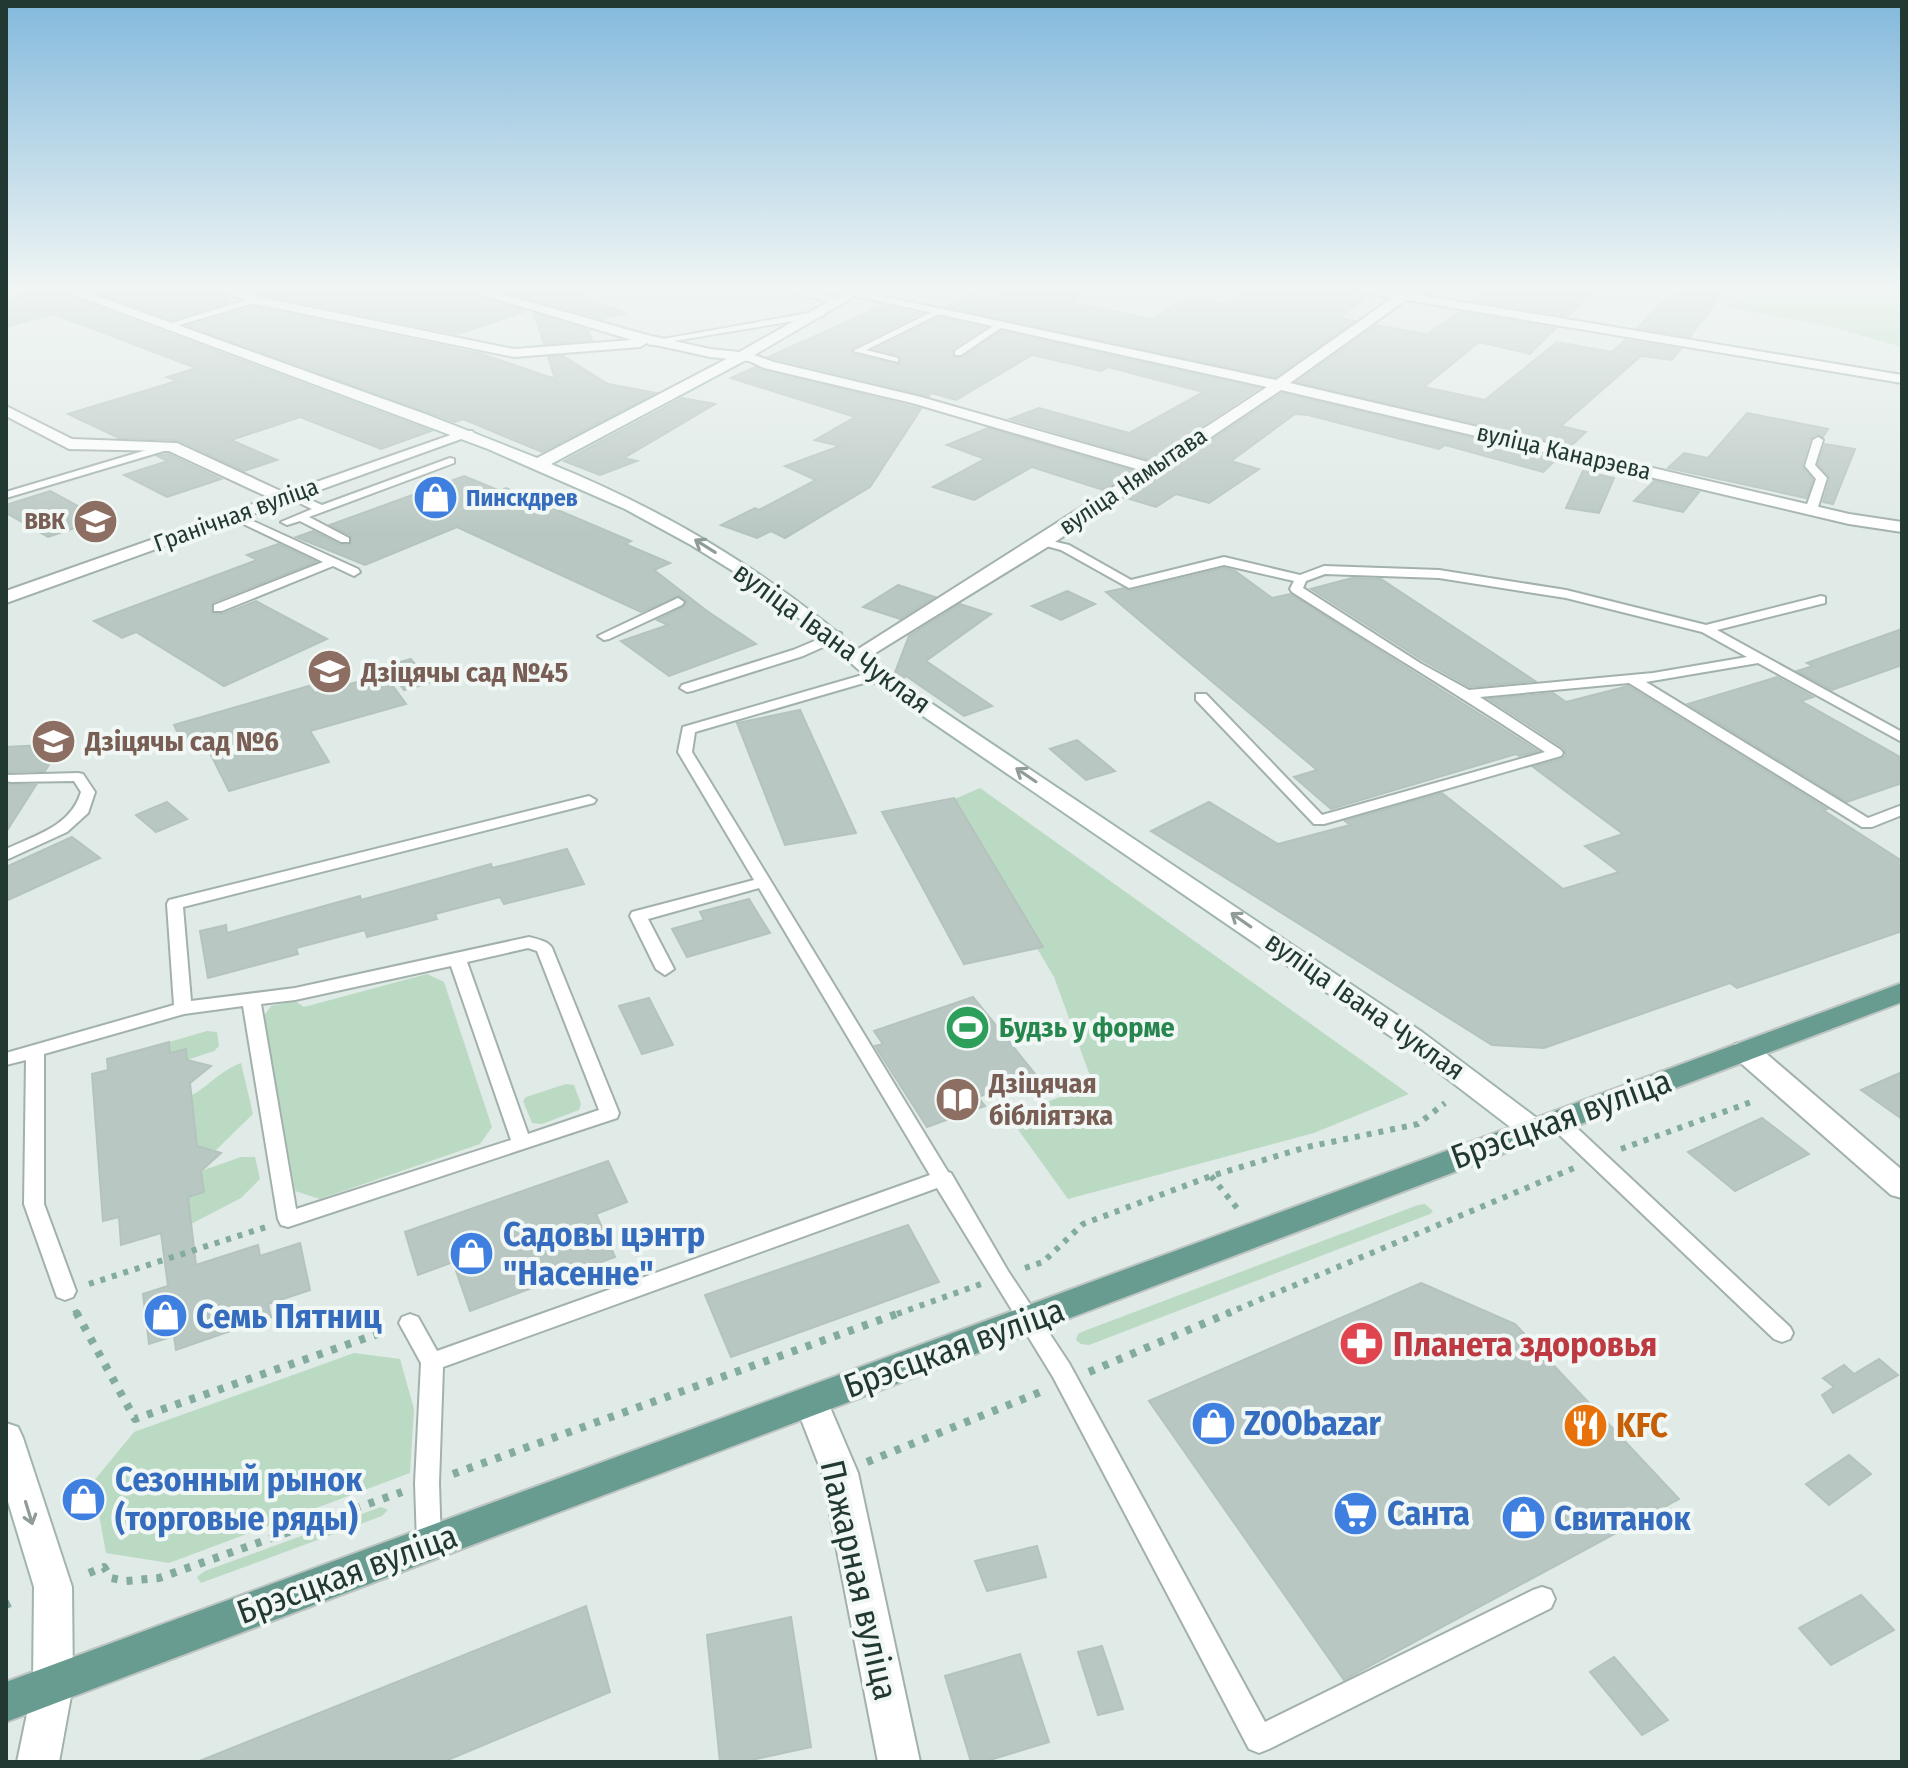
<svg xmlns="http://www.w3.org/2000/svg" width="1908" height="1768" viewBox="0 0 1908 1768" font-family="'Fira Sans Condensed',sans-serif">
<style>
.green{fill:#bbdac4}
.building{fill:#b9c7c2;stroke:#b4c3bd;stroke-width:2}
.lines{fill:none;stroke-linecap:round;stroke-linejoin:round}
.lane-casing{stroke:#a3b1ad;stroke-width:4}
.street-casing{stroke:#a3b1ad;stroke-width:4}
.secondary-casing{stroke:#a0b5ae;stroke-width:4}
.primary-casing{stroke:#bdc4c2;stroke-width:4}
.path-far1{stroke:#83aba0;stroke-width:6;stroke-dasharray:5 7;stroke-linecap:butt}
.path{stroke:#83aba0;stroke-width:8;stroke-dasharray:6 9;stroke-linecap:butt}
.lane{fill:#fff;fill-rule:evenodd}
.street{fill:#fff;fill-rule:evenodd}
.secondary{fill:#fff;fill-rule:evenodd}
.primary{fill:#689c90;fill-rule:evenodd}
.oneway{stroke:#909c99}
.labels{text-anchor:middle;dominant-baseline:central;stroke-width:8;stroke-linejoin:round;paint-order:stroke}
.far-street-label{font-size:24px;fill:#223933;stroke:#f1f7f4}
.far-shop-label{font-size:24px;font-weight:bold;fill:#366cbe;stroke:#f1f7f4;text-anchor:start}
.far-education-label{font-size:24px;font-weight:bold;fill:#785e54;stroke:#f1f7f4;text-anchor:end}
.street-label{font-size:28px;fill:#223933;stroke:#f1f7f4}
.education-label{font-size:28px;font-weight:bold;fill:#785e54;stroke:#f1f7f4;text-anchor:start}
.leisure-label{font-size:28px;font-weight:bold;fill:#27864d;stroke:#f1f7f4;text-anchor:start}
.near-street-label{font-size:34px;fill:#223933;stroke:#f1f7f4}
.near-shop-label{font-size:34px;font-weight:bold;fill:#366cbe;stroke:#f1f7f4;text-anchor:start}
.near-health-label{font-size:34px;font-weight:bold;fill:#be3a42;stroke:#f1f7f4;text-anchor:start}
.near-food-label{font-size:34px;font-weight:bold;fill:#c56008;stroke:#f1f7f4;text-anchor:start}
</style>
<rect width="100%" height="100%" fill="#e0eae6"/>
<g class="green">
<path d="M1754 286H1902V347L1827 326 1726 307Z"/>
<path d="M980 788 1409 1094 1314 1133 1068 1199 1009 1117 1093 1084 1054 977 950 801Z"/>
<path d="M427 974 444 982 492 1127 480 1144 320 1199 295 1191 264 1016 271 1006 295 1001 304 1007Z"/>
<path d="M207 1031 217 1032 219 1046 214 1051 187 1060 186 1049 170 1053 169 1042Z"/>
<path d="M241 1063 253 1114 215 1151 197 1146 195 1133 176 1102C202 1095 216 1072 241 1063Z"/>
<path d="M566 1084 574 1085 581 1104 579 1110 542 1124 532 1123 523 1101 526 1097Z"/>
<path d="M241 1157H255L260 1179 241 1198 191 1224 188 1197 201 1171Z"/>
<path d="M1425 1204 1433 1211 1430 1214 1089 1345 1081 1344 1076 1340 1078 1334 1084 1331 1418 1205Z"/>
<path d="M354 1353 400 1359 414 1409 410 1473 169 1563 106 1553 93 1482 134 1432Z"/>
<path d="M381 1507 388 1510 382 1516 201 1583 197 1577 205 1571Z"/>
</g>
<g class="building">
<path d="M79 286H205L226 296 227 303 172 320Z"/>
<path d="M296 286H451L526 311 457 334 261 294 275 289 295 293Z"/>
<path d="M486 286H585V291L576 294 625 313 602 319Z"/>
<path d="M1014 286H1095L1070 302 1151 319 1190 297 1226 304 1256 286H1300L1365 297 1339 318 1355 321 1275 377 945 307 974 294 993 299Z"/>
<path d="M1495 286H1599L1568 316 1474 301Z"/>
<path d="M1689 286H1728L1690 337 1637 328 1671 294 1682 296Z"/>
<path d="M49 288 50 289 431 431 381 449 300 417 231 440 277 460 244 471 178 440 119 438 68 414 177 381 167 377 196 368 54 314 6 327V302Z"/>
<path d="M882 306 920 314 852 348V354L900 364 899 355 875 349 939 317 985 328 953 348 952 355 955 358 963 357 1001 331 1259 388 1150 460 1010 419 1039 408 1129 433 1203 392 1108 367 1101 371 1032 355 956 400 931 393 929 396 768 357Z"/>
<path d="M254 307 482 354 555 379 548 357 563 356 608 384 656 393 542 452 463 419 455 422 188 326Z"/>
<path d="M1459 312 1556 328 1530 354 1479 342 1424 387 1485 400 1557 342 1612 352 1625 340 1681 349 1672 360 1641 356 1561 426 1586 432 1571 446 1297 382 1376 325 1427 334Z"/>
<path d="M534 313 588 330 592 340 544 344Z"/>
<path d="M755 367 921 409 870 487 785 538 771 531 757 538 721 525 755 508 759 510 816 480 785 466 840 446 815 440 855 417 731 378Z"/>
<path d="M1282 393 1558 458 1543 472 1445 445 1439 449 1308 415 1295 414 1231 461 1259 469 1209 503 1176 494 1156 507 1126 498Z"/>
<path d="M682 398 715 404 624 458 637 461 600 475 564 461Z"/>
<path d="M1747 413 1828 429 1823 437 1816 434 1810 439 1802 465 1813 480 1806 498 1668 468 1684 453 1708 458Z"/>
<path d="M988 428 1133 471 1103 490 1032 467 974 500 933 487 985 459 947 445Z"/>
<path d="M1825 444 1855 449 1833 504 1823 502 1830 479 1818 464Z"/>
<path d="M168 454 221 479 167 497 124 475 168 461 157 456Z"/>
<path d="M1583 471 1614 478 1599 513 1566 508Z"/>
<path d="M464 476 500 491 506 488 631 541 625 544 670 563 654 570 707 611 756 644 669 676 621 641 668 625 657 620 684 607 687 601 680 596 641 612 457 527 365 565 296 537 313 531 340 545H349L352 542 350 535 330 525Z"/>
<path d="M1654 481 1699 492 1683 512 1634 501Z"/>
<path d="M50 491 102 519 48 537 6 513V505Z"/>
<path d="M278 544 316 562 213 602 212 613 223 614 256 601 327 639 224 686 136 632 122 638 94 621 257 560 247 555Z"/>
<path d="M1224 568 1235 571 1272 598 1290 594 1538 751 1519 756 1516 754 1331 809 1294 777 1317 770 1106 592 1124 588 1130 591Z"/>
<path d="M1352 578 1381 579 1535 681 1470 687 1422 660 1311 589Z"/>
<path d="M898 585 935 597 900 619 863 607Z"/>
<path d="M1067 591 1095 604 1061 620 1032 606Z"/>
<path d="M960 604 991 614 926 661 992 706 964 716 906 676 901 680 894 675 909 636Z"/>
<path d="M1902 629V665L1832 690 1797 671 1813 666 1807 663Z"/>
<path d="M411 659 429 683 404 690 386 666Z"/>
<path d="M385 675 406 704 310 731 329 762 229 791 205 743 185 748 174 725 309 686 315 693Z"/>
<path d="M1777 677 1813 697 1801 701 1902 758V783L1847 802 1688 704Z"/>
<path d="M1628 686 1827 809 1823 810 1902 861V931L1737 988 1730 983 1544 1048 1492 1045 1151 831 1209 802 1278 844 1350 825 1345 821 1442 793 1563 889 1619 872 1585 846 1623 834 1533 767 1562 759 1566 755 1564 748 1489 699 1553 693 1566 702Z"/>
<path d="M800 710 856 833 785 845 737 723Z"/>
<path d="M1077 740 1115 771 1086 780 1050 749Z"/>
<path d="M62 744 45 771 6 772V747Z"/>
<path d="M6 784 36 785 6 832Z"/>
<path d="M954 798 1043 947 964 964 882 812Z"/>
<path d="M167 802 187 819 156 832 136 815Z"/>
<path d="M72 837 100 858 6 901V867Z"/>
<path d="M567 849 584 884 504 904 500 897 435 914 437 919 367 937 365 930 296 948 298 954 208 978 200 931 226 925 227 933 360 896 361 900 491 864 492 868Z"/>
<path d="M749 899 770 933 687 957 672 929 704 920 700 912Z"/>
<path d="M973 997 1036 1075 978 1097 985 1106 927 1127 875 1046 883 1044 874 1031Z"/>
<path d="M649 998 673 1045 642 1054 619 1006Z"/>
<path d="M169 1042 170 1053 186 1049 187 1060 211 1066 190 1083 197 1146 221 1153 201 1171 204 1192 188 1197 196 1265 258 1245 260 1256 300 1243 310 1290 268 1304 271 1317 176 1350 174 1336 149 1344 143 1294 168 1286 161 1233 121 1245 119 1217 103 1221 92 1074 108 1070 107 1059Z"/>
<path d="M1902 1072V1119L1861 1090Z"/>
<path d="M1762 1118 1809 1154 1735 1191 1688 1152Z"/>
<path d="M608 1161 627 1202 596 1214 615 1257 470 1311 453 1262 418 1275 405 1232Z"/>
<path d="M908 1225 939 1282 731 1357 705 1295Z"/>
<path d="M1421 1283 1515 1324 1679 1499 1344 1680 1149 1401Z"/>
<path d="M1879 1359 1898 1375 1833 1413 1822 1395 1834 1387 1823 1378 1844 1365 1854 1374Z"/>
<path d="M1849 1455 1871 1474 1829 1505 1806 1484Z"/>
<path d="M1037 1546 1046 1577 987 1591 975 1561Z"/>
<path d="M1861 1595 1894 1630 1831 1665 1799 1628Z"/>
<path d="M586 1606 610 1692 443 1762H197Z"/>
<path d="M791 1617 811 1747 742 1762H720L707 1635Z"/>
<path d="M1102 1646 1123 1709 1098 1715 1078 1652Z"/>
<path d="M1020 1654 1049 1742 983 1762H971L945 1676Z"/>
<path d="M1614 1657 1668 1720 1642 1735 1590 1672Z"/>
</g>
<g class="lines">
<defs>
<g id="lane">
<path d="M256 297 259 298V302L169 328 162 326Z"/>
<path d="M936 310 943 312 866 350 898 358V362L853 351Z"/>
<path d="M820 311 824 314 823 316 650 345 646 342Z"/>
<path d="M998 323 1005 325 961 355H955V351Z"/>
<path d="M1818 437 1823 440 1815 465 1827 478 1817 510 1811 513 1805 510 1816 479 1805 466 1813 440Z"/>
<path d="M170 443 174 444V448L6 498V492Z"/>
<path d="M450 458 454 459V463L309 517 349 538V542H341L300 521 287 525 281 522 312 509 287 497V493H295L322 505Z"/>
<path d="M233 512 358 569 360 572 354 576 333 566 222 611H214V605L323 562 229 517 227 515Z"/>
<path d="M1043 539 1069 545 1131 580 1224 557 1300 575 1324 566 1439 570 1566 590 1706 625 1821 596 1825 597V603L1717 630 1902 732V742L1758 663 1646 682 1868 818 1902 805V815L1872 827H1862L1629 683 1480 697 1561 750 1563 753 1561 756 1324 824H1314L1196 700V694H1206L1322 815 1545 752C1461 696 1376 646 1292 592L1290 589 1294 581 1224 565 1129 588 1061 550 1039 544 1037 542ZM1325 574 1439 578 1566 598 1702 632 1747 657 1653 673 1469 690 1420 663 1303 588 1306 581Z"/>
<path d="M678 598 684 602 682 605 609 639 604 640 598 636Z"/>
<path d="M836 632 841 633V639L803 656 692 691 687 692 680 688 682 685 793 650Z"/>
<path d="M876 671 881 672V678L695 732 692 752 948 1172 951 1173 1008 1271 1069 1363 1265 1722 1533 1590 1542 1587 1551 1590 1555 1599 1551 1608 1269 1749 1259 1753 1249 1749 1053 1377 937 1188 443 1367 439 1483 441 1544 438 1552 429 1555 420 1552 417 1544 415 1483 421 1363 399 1323 402 1317 410 1314 418 1317 437 1351 930 1175 759 888 648 919 674 969 665 975 656 969 630 916 632 912 754 880 678 752 683 727Z"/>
<path d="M78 773 83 774 95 792 88 813 67 832 6 860V849C36 835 71 826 81 792L74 781 11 782 6 781V775Z"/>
<path d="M589 796 596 800 594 803 183 907 191 1001 295 988 529 937C537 939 548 941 552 948L619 1113 617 1118 288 1227 281 1225 278 1219 243 1006 184 1014 44 1054V1204L76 1291 73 1297 65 1300 57 1297 24 1204 26 1060 6 1065V1053L174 1005 167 904 169 900ZM528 948 537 951 599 1110 528 1134 467 962ZM451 966 511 1140 296 1209 261 1004 295 1000Z"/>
<path d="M1556 1113 1563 1115 1790 1327 1793 1333 1790 1339 1782 1342 1774 1339 1549 1125 1546 1120 1549 1115Z"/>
</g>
<g id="street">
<path d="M208 286H227L259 297 514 349 632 340 454 286H474L647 335 710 349 749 353 774 362 921 397 1151 463 1267 387 847 294C857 287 875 290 886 297L1276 380 1392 298 1336 286H1367L1902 375V383L1406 300 1290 383 1849 514 1902 522V532L1849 524 1281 390 1049 546 859 663 849 657 852 653 1140 470 912 403 764 368 749 361 710 357 647 343 640 347 514 357 256 304Z"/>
<path d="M772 286H795L846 301 840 305Z"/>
<path d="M6 406 72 439 177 443 285 493 462 431H472L475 434 6 603V591L270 498 169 451 69 449 6 416Z"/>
<path d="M1745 1042 1755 1044 1902 1170V1198L1891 1195 1735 1058 1731 1051 1735 1044Z"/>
<path d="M811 1386 823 1391 858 1473 920 1762H878L822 1473 794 1401 799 1391Z"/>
<path d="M53 1665 67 1671 73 1685 59 1762H17L33 1685 39 1671Z"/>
</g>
<g id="secondary">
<path d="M24 286H46L6 299V291Z"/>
<path d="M51 286H69L428 415 537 458 734 355 856 286H872L744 361 551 464C676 515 782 581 883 671L1422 1032 1542 1122 1546 1129 1542 1136 1532 1139 1522 1136 1402 1044 869 679 813 629 754 584 691 545 625 509 488 449Z"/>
<path d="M6 1423 18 1427 23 1438 72 1587 73 1685 67 1699 53 1705 39 1699 33 1685 34 1587 6 1495Z"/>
</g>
<path id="primary" d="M1902 983V1002L6 1722V1682Z"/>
</defs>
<use href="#lane" class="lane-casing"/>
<use href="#street" class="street-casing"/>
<use href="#secondary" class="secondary-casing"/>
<use href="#primary" class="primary-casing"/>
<g class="path-far1">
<path d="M1621 1149 1754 1101"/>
<path d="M1211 1176 1241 1213"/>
<path d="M1025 1268 1043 1262 1083 1224 1211 1176 1307 1147 1418 1124 1445 1103"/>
<path d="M89 1284 266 1227"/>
<path d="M75 1310 77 1314"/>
<path d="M897 1314 981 1284"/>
<path d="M1226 1314 1574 1168"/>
</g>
<g class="path">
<path d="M76 1312 135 1419 386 1331"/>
<path d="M1089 1372 1231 1312"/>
<path d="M867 1462 1043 1391"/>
<path d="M453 1474 902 1312"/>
<path d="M89 1573 104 1567 111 1578 126 1581 159 1578 402 1492"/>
<path d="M6 1605 10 1603"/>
</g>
<use href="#lane" class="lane"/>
<use href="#street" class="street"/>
<use href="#secondary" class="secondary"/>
<use href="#primary" class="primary"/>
</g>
<defs><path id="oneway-shaft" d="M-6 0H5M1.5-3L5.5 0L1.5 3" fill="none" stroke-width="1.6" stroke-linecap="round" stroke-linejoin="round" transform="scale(2)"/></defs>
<g class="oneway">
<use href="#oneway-shaft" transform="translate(705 546) rotate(-148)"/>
<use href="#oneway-shaft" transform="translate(1026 775) rotate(-146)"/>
<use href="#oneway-shaft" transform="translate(1241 920) rotate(-145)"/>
<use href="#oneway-shaft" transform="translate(29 1513) rotate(73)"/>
</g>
<linearGradient id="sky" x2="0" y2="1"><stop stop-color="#83b9dc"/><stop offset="0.54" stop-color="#f1f6f4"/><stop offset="1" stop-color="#f1f6f4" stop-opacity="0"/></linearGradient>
<rect width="1908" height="534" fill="url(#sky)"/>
<defs>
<symbol id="shop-disc" viewBox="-11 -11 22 22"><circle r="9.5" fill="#3f7fe0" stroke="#f1f7f4"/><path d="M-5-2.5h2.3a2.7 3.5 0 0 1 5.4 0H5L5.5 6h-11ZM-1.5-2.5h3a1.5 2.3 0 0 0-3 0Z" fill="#fff"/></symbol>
<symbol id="school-disc" viewBox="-11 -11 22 22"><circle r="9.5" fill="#8d6e63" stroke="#f1f7f4"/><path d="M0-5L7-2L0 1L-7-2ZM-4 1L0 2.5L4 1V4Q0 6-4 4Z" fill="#fff"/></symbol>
<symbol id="stadium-disc" viewBox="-11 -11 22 22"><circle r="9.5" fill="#2e9e5b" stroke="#f1f7f4"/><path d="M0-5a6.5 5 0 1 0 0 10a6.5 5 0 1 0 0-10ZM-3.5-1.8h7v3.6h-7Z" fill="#fff"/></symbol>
<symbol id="library-disc" viewBox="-11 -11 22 22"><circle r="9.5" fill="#8d6e63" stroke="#f1f7f4"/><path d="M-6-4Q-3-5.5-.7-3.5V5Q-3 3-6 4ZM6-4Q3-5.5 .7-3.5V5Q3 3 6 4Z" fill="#fff"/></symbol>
<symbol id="pharmacy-disc" viewBox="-11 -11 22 22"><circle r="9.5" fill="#e0444e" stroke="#f1f7f4"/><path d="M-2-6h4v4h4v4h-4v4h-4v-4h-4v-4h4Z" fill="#fff"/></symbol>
<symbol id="restaurant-disc" viewBox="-11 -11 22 22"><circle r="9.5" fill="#e8710a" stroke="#f1f7f4"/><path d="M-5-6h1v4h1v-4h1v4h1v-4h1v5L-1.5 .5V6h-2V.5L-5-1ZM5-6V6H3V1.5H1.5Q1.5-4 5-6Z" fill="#fff"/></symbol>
<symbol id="supermarket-disc" viewBox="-11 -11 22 22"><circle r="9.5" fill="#3f7fe0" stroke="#f1f7f4"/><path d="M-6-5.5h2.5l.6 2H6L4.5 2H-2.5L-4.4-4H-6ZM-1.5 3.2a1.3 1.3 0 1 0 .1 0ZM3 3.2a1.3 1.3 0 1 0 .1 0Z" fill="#fff"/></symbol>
</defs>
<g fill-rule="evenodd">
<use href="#shop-disc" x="410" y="472" width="51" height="51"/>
<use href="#school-disc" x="70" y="496" width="51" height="51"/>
<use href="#school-disc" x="304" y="646" width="51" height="51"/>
<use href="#school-disc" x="28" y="716" width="51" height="51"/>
<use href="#stadium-disc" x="942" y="1002" width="51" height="51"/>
<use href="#library-disc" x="932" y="1074" width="51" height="51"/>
<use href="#shop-disc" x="446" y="1228" width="51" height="51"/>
<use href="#shop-disc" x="140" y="1290" width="51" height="51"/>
<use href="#pharmacy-disc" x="1336" y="1318" width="51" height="51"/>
<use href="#shop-disc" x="1188" y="1398" width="51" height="51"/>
<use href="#restaurant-disc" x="1560" y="1400" width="51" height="51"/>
<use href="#shop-disc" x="58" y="1474" width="51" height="51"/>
<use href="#supermarket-disc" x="1330" y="1488" width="51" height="51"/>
<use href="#shop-disc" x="1498" y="1492" width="51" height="51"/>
</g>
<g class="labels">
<g class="far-street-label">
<text transform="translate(1564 452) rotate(13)">вуліца Канарэева</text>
<text transform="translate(1133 481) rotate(-34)">вуліца Нямытава</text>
<text transform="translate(236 515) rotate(-20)">Гранічная вуліца</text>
</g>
<g class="far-shop-label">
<text x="466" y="498">Пинскдрев</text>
</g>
<g class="far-education-label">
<text x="65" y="521">ВВК</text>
</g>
<g class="street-label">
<text transform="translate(832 638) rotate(36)">вуліца Івана Чуклая</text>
<text transform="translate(1365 1006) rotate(35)">вуліца Івана Чуклая</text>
</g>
<g class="education-label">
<text x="361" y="672">Дзіцячы сад №45</text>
<text x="85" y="741">Дзіцячы сад №6</text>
<text x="989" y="1083">Дзіцячая<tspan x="989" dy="32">бібліятэка</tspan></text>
</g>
<g class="leisure-label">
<text x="999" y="1027">Будзь у форме</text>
</g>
<g class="near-street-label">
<text transform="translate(1561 1119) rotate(-20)">Брэсцкая вуліца</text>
<text transform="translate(954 1348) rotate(-20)">Брэсцкая вуліца</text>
<text transform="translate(347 1574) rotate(-20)">Брэсцкая вуліца</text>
<text transform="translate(859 1580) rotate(77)">Пажарная вуліца</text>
</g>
<g class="near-shop-label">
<text x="503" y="1234">Садовы цэнтр<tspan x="503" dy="39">"Насенне"</tspan></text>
<text x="196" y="1316">Семь Пятниц</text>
<text x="1244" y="1423">ZOObazar</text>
<text x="115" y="1479">Сезонный рынок<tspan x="115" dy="39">(торговые ряды)</tspan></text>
<text x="1387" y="1513">Санта</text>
<text x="1554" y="1518">Свитанок</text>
</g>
<g class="near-health-label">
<text x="1393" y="1344">Планета здоровья</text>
</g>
<g class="near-food-label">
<text x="1616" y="1425">KFC</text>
</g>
</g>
<rect width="1908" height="1768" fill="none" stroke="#223933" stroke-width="16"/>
</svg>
